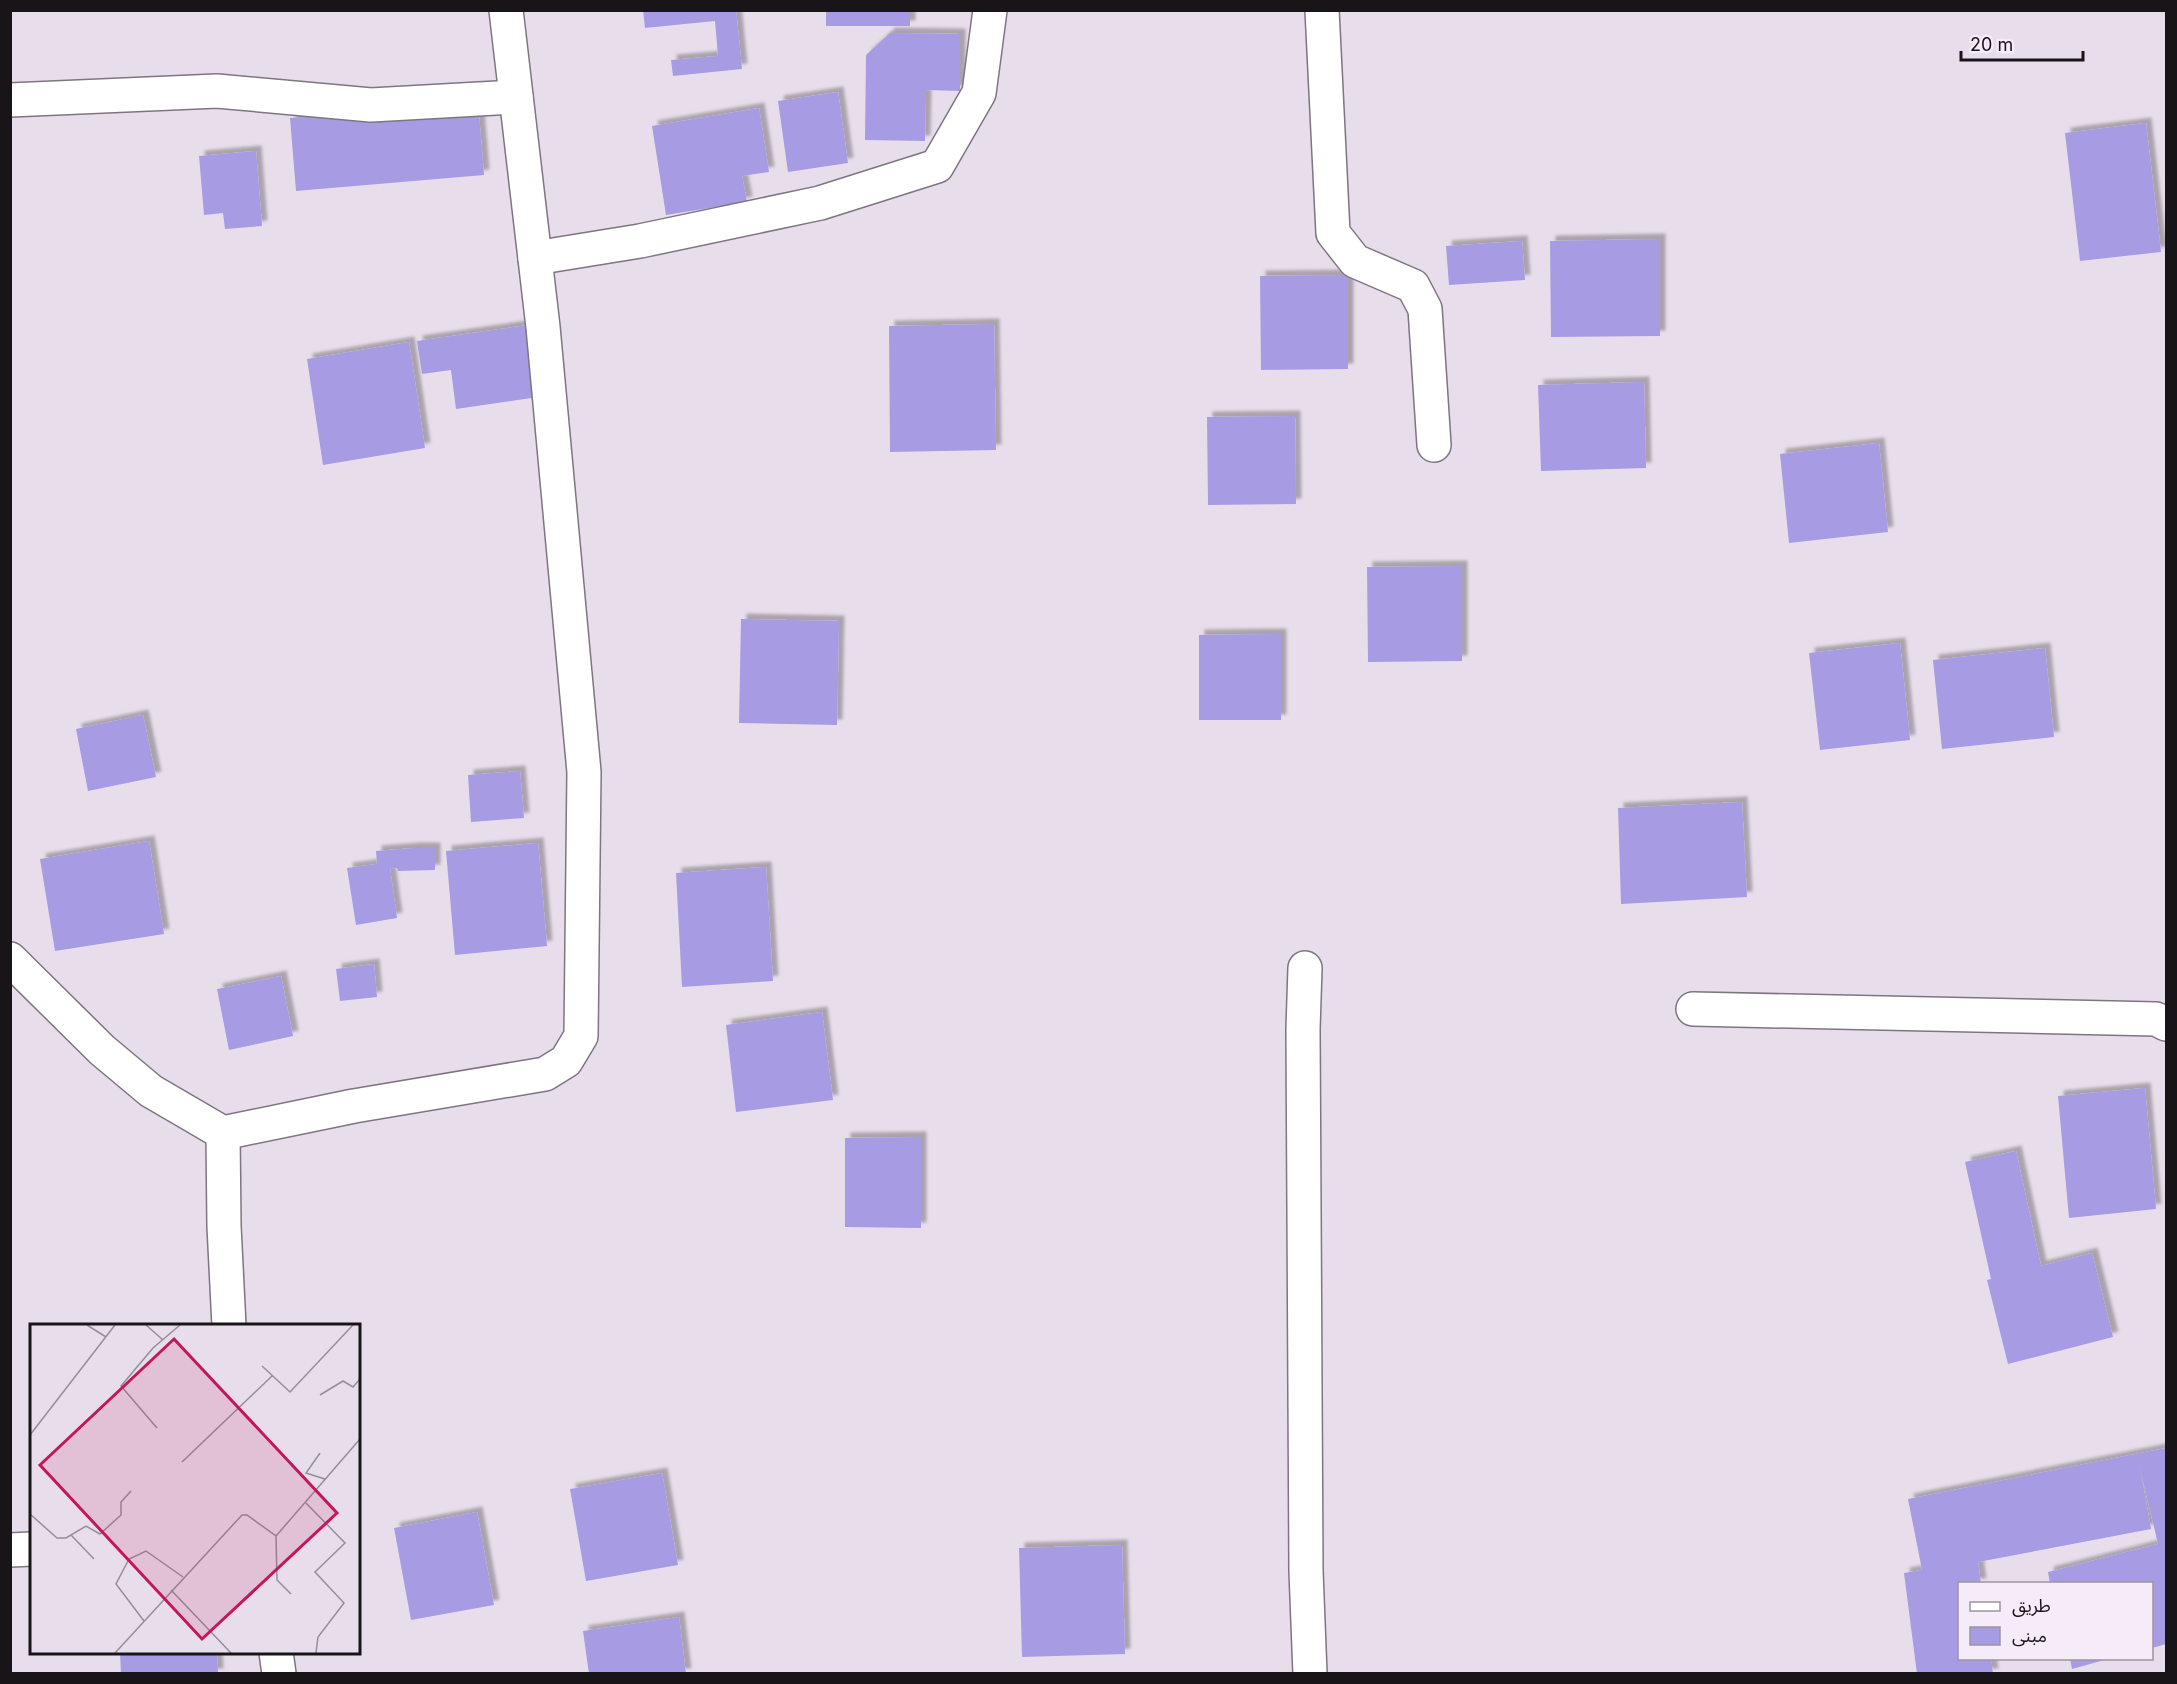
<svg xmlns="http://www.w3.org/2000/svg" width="2177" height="1684" viewBox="0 0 2177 1684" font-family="Inter,'Noto Sans Arabic',sans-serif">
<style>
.building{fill:#a79be4;filter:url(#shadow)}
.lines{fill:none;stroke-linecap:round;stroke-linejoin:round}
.minor-casing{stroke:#7f7580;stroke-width:36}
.minor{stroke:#fff;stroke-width:33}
.inset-road{fill:none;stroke:#958d97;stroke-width:1.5}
.view{fill:#c2185b;fill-opacity:0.15;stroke:#c2185b;stroke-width:3}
.inset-edge{fill:none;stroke:#181418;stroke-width:3}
</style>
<defs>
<filter id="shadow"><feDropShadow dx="5.5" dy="-5.5" stdDeviation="1.5" flood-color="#0004"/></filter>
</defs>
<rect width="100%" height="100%" fill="#e8deeb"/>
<g class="building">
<path d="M643 10H736L742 69 673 76 671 60 718 56 715 21 645 28Z"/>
<rect x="826" y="10" width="84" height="16"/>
<path d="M890 33 960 34V91L926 90 925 141 865 140 866 55Z"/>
<path d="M838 92 848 163 788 172 778 101Z"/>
<path d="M478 103 484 175 296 191 290 118Z"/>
<path d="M759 108 769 172 742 176 747 202 666 215 652 126Z"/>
<path d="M2146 123 2161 252 2080 261 2065 133Z"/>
<path d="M256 151 262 226 225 229 223 213 204 215 199 156Z"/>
<path d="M1660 239V336L1551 337 1550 241Z"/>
<path d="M1522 241 1525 280 1449 285 1446 246Z"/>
<path d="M1348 275V369L1261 370 1260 276Z"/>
<path d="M994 324 996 450 890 452 889 326Z"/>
<path d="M528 325 538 397 456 409 451 370 422 374 417 341Z"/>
<path d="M409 342 425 448 323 465 307 359Z"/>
<path d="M1644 382 1646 468 1541 471 1538 385Z"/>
<path d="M1295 416 1296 504 1208 505 1207 417Z"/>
<path d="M1879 443 1888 532 1789 543 1780 454Z"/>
<path d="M1462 566V661L1368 662 1367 567Z"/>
<path d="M741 619 839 621 837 725 739 723Z"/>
<path d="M1281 634V720H1199V635Z"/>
<path d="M1900 643 1910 740 1820 750 1809 653Z"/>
<path d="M2045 648 2054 737 1942 749 1933 660Z"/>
<path d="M143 715 156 777 88 791 76 729Z"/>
<path d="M520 771 524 818 471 822 468 775Z"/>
<path d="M1742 802 1747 897 1621 904 1618 808Z"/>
<path d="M149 841 164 934 55 951 40 859Z"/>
<path d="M538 843 547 946 455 955 446 851Z"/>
<path d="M415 848H435V870L398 871 397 868 390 869 397 918 356 925 347 868 377 864 376 851Z"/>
<path d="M766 867 773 981 682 987 676 873Z"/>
<path d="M374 964 377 997 340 1001 336 969Z"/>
<path d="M281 976 293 1036 229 1050 217 989Z"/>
<path d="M822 1012 833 1100 736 1112 726 1025Z"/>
<path d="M2145 1088 2156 1209 2069 1218 2058 1096Z"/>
<path d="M921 1137V1228L845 1227V1138Z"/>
<path d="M2016 1151 2041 1266 2092 1253 2113 1337 2008 1364 1987 1280 1991 1279 1965 1162Z"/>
<path d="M2166 1448V1644L2152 1648V1584H2050L2048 1572 2158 1544 2140 1468 2151 1529 1978 1562 1981 1584H1960V1658H1991L1993 1674H1917L1904 1573 1922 1570 1908 1499Z"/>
<path d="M662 1473 678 1565 586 1581 570 1489Z"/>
<path d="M477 1512 494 1605 411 1620 394 1528Z"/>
<path d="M1122 1545 1125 1654 1022 1657 1019 1548Z"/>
<path d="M679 1617 686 1674H589L583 1631Z"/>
<path d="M120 1652H217L218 1674H121Z"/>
<path d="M2070 1658H2108V1659L2072 1669Z"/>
</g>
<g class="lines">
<defs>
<g id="minor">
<path d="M1322 10 1333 233 1355 261 1413 286 1425 309 1434 445"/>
<path d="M10 100 217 91 371 105 516 97"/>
<path d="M535 258 640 241 820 203 937 166 979 93 990 10"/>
<path d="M10 959 102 1050 151 1091 223 1133 354 1106 545 1074 566 1061 581 1036 584 772 543 327 506 10"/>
<path d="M1305 968 1303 1029 1306 1571 1310 1674"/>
<path d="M1693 1009 2156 1019 2166 1024"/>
<path d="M223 1133 224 1226 229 1326"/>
<path d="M10 1550 32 1549"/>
<path d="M276 1652 279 1674"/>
</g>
</defs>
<use href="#minor" class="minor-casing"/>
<use href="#minor" class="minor"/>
</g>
<g transform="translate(30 1324)">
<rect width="330" height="330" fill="#e8deeb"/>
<path class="inset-road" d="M57 1 76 13M116 1 133 16M232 42 260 68 323 1M290 71 313 57 323 63 330 55M127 104 91 62 123 24 150 1M0 111 85 1M290 129 276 149 295 155M152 138 242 52M276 179 315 219 285 248 314 279 288 313 286 329M0 190 27 214H36L56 202 70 210 91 191V178L101 167M41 211 64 235M246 212 330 115M141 266 201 329M114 297 86 260 99 235 116 227 153 253M85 329 212 191H217L246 212 247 256 261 270"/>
<path class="view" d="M144 15 307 189 172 315 10 141Z"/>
<rect width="330" height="330" class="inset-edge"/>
</g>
<rect width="2177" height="1684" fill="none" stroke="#181418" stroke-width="24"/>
<rect x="1958" y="1582" width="195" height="78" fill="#f6ebf8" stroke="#9d959e" stroke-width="1.5"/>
<rect x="1970" y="1602" width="30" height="9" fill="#ffffff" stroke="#9d959e" stroke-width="1.5"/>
<text x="2012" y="1612" font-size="18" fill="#181418">طريق</text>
<rect x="1970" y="1627" width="30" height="18" fill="#a79be4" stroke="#9d959e" stroke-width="1.5"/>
<text x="2012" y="1642" font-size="18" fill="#181418">مبنى</text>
<path d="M1961 51v9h122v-9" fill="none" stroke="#181418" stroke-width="3"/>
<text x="1970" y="51" font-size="18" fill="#181418" stroke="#f6ebf8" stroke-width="4.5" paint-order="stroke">20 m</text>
</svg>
